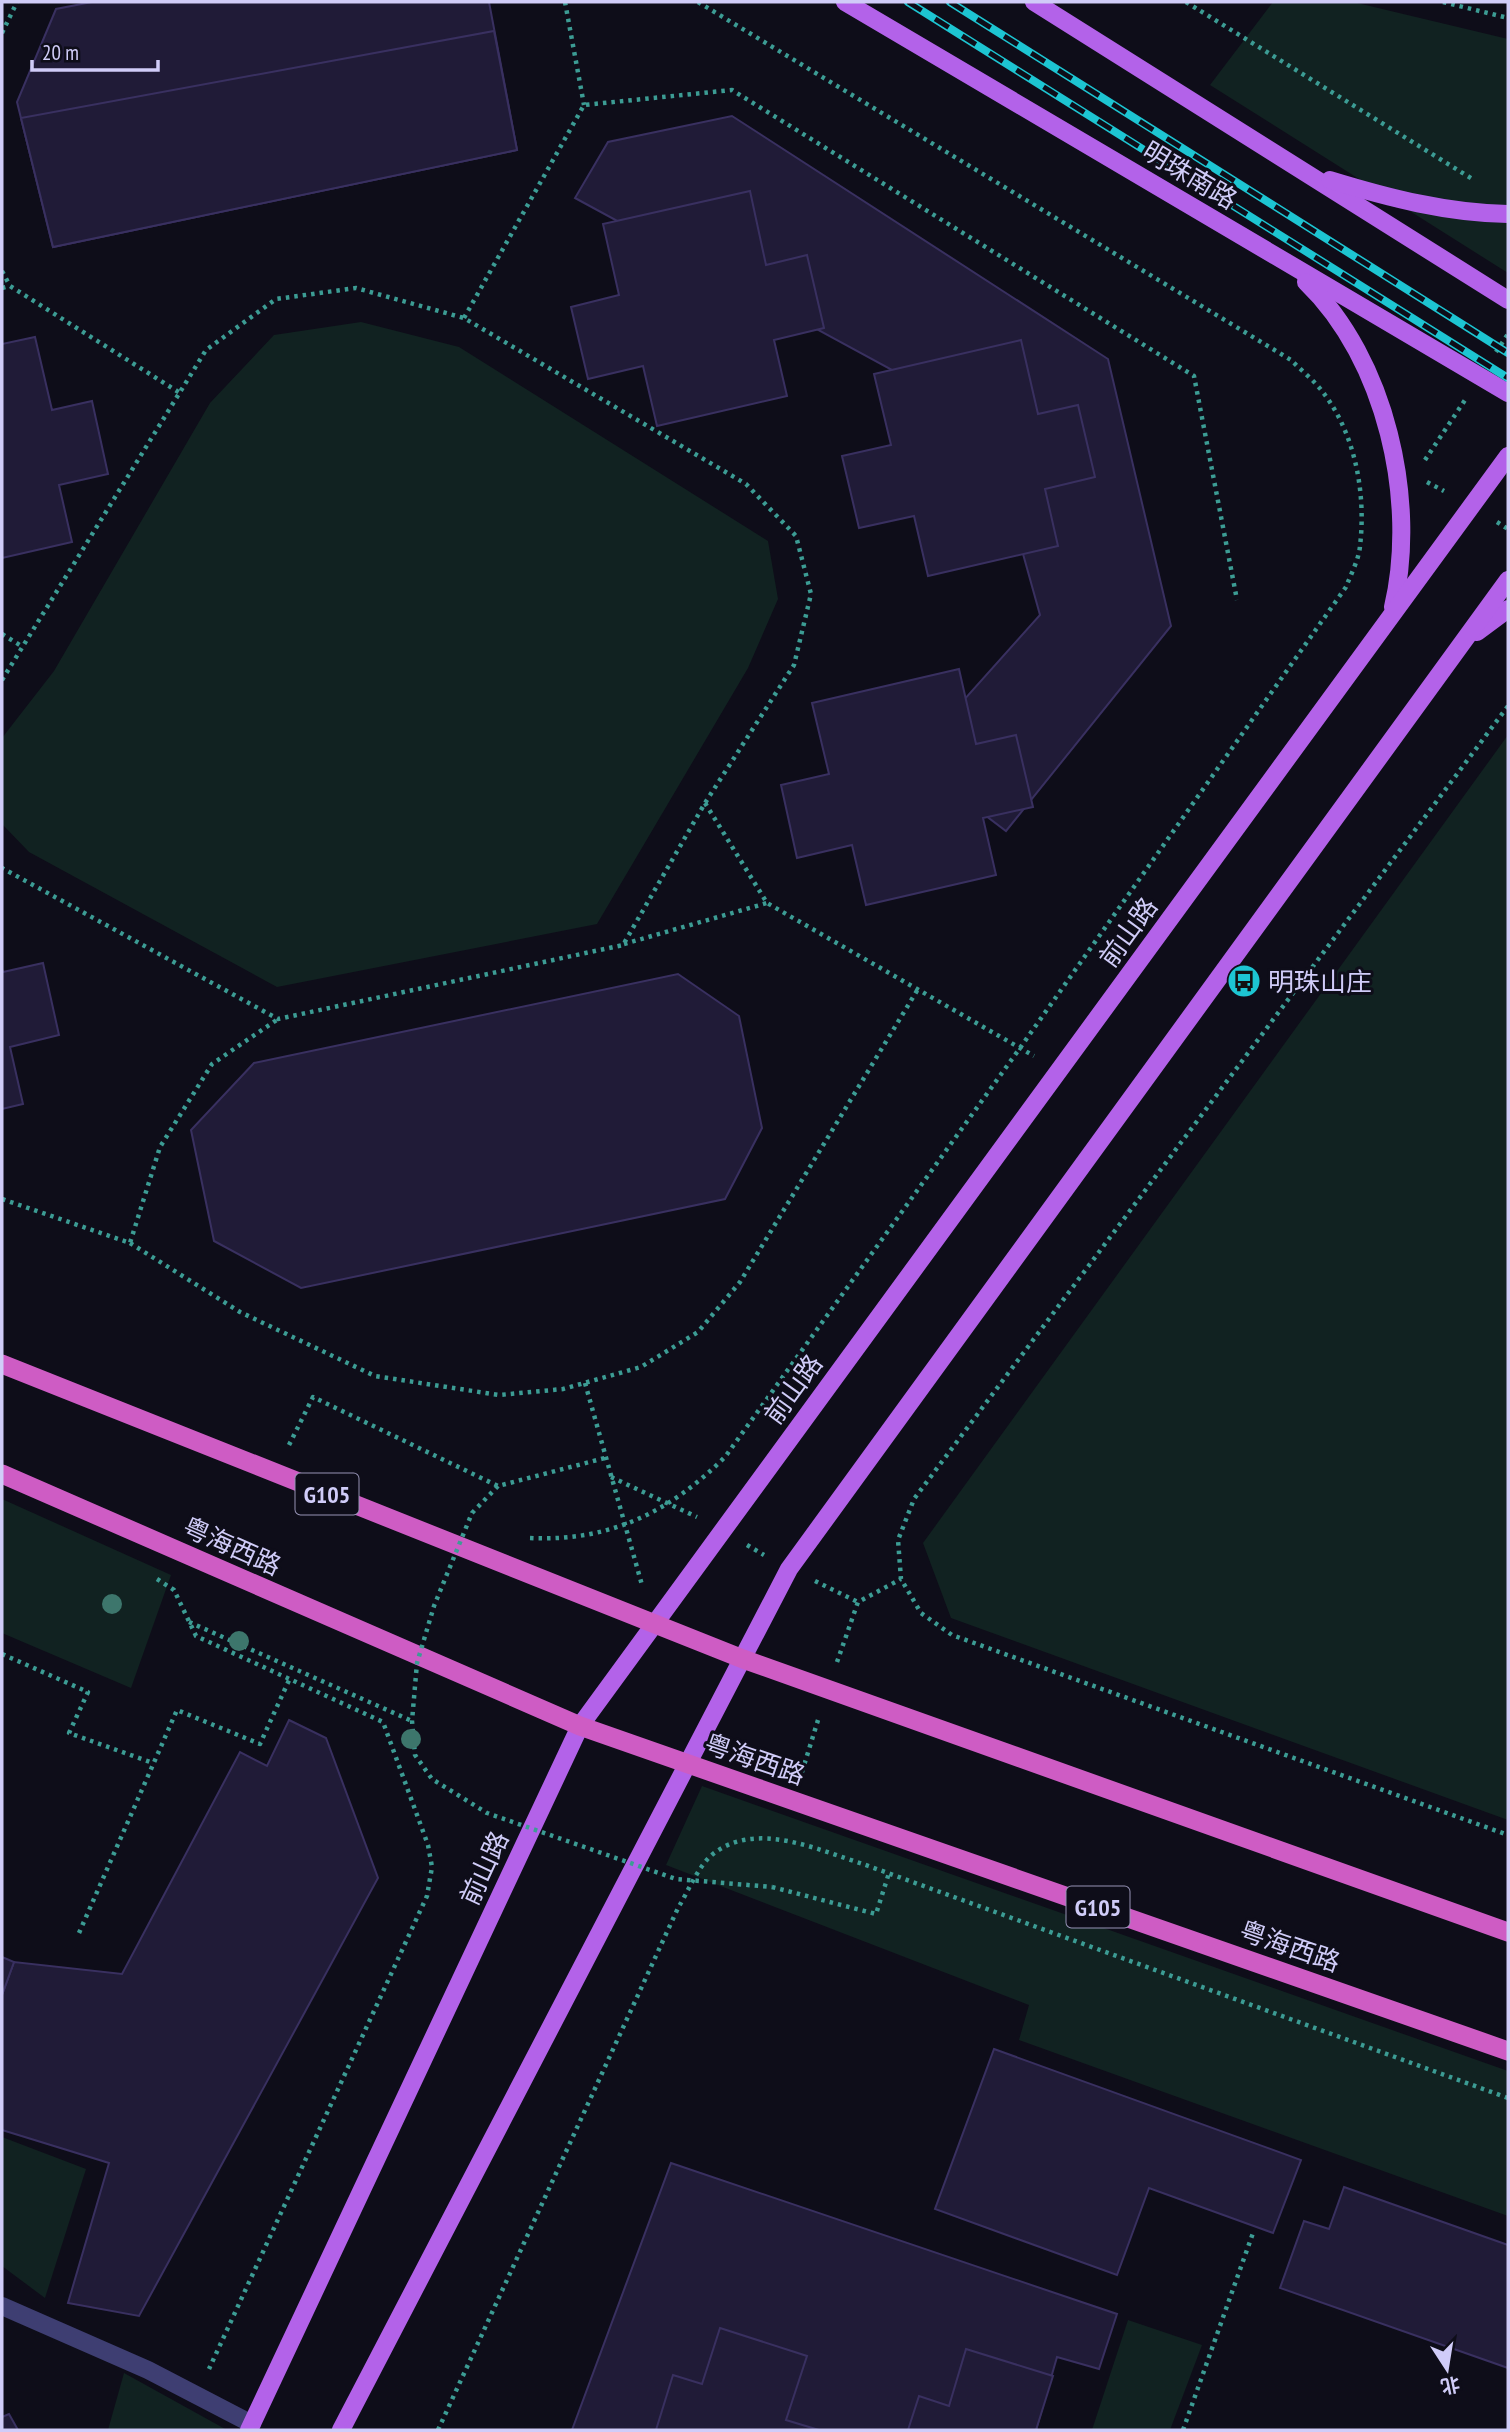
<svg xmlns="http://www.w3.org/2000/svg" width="1510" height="2432" viewBox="0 0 1510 2432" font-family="'PT Sans Narrow','Noto Sans SC',sans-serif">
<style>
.green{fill:#112221}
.building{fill:#201b37;stroke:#393060;stroke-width:2}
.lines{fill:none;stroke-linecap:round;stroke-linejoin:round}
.path{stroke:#3c9c94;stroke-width:4.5;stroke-dasharray:3.5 5;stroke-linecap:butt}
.service{stroke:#3e3e72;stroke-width:18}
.primary{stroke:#b362e9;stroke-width:18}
.trunk{stroke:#ce5cc4;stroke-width:19}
.rail-casing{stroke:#1dc5d2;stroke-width:8}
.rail{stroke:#0e0d19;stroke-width:5;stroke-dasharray:16;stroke-linecap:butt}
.path-bridge{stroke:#3c9c94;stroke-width:4.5;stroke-dasharray:3.5 5;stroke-linecap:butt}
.tree{fill:#3d766c}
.labels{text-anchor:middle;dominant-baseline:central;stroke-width:6;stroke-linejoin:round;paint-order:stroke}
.shield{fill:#0e0d19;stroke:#9693b5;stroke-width:2}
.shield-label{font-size:24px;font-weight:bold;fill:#d0ccf8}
.street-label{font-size:26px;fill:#d0ccf8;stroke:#0e0d19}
.poi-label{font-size:26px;fill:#d0ccf8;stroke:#0e0d19;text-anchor:start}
</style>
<rect width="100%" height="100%" fill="#0e0d19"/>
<g class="green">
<path d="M1273 2H1353L1508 39V273L1210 85Z"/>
<path d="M361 322 459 347 768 541 778 599 748 668 597 924 277 987 29 852 2 824V738L54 671 210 403 274 335Z"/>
<path d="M1508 735V1820L951 1618 923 1543Z"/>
<path d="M2 1499 171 1575 131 1688 2 1633Z"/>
<path d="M702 1786 1508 2071V2216L1019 2040 1029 2005 666 1865Z"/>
<path d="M2 2137 86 2169 45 2298 2 2266Z"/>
<path d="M1128 2320 1202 2345 1170 2430H1092Z"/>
<path d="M124 2373 227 2430H108Z"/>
</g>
<g class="building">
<path d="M92 2H489L517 150 53 247 17 102 56 9Z"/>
<path d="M494 31 517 150 53 247 21 118Z"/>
<path d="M732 116 1108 359 1171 626 1006 831 911 759 1040 615 986 421 575 198 608 142Z"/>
<path d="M750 191 766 265 807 255 824 328 774 340 787 396 657 426 643 366 588 379 571 307 619 295 603 224Z"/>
<path d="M35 337 52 410 92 401 108 474 59 485 72 542 2 558V344Z"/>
<path d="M1021 340 1038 414 1078 405 1095 477 1045 489 1058 546 928 576 914 516 859 528 842 456 891 445 874 374Z"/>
<path d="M959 669 976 744 1016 735 1033 807 983 818 996 875 866 905 852 845 797 858 781 785 829 774 812 703Z"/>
<path d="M43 963 59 1035 10 1047 23 1104 2 1109V969L3 972Z"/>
<path d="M678 974 739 1016 762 1128 725 1199 301 1288 214 1241 191 1130 254 1063Z"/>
<path d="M289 1720 326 1738 378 1878 139 2316 68 2303 109 2163 2 2130V1995L14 1962 122 1974 240 1752 267 1766Z"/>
<path d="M2 1957 14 1962 2 1995Z"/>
<path d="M994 2049 1301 2160 1273 2233 1149 2188 1117 2275 935 2209Z"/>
<path d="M671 2163 1117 2314 1099 2369 1057 2357 1036 2430H572Z"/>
<path d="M1344 2187 1508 2245V2368L1280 2288 1304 2221 1329 2229Z"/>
<path d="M720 2328 807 2356 786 2420 819 2430H656L673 2375 702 2384Z"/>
<path d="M966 2349 1053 2376 1036 2430H908L919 2396 949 2406Z"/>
<path d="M9 2414 18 2430H2V2417Z"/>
</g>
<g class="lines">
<g class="path">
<path d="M565 2 584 105"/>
<path d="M1186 2 1474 180"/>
<path d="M1443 2 1508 18"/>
<path d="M2 33 17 2"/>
<path d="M2 271 10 286"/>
<path d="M2 288 10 286 180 393"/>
<path d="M464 318 584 105 732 90 1194 376 1237 600"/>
<path d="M1496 352 1508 334"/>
<path d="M1425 460 1465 400"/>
<path d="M1427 482 1444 491"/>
<path d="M1497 522 1508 529"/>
<path d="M2 634 23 647"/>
<path d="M2 680 206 350 276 299 356 288 464 318 746 484 796 536 811 594 794 665 705 803 623 945 278 1019 2 868"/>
<path d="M1508 706 914 1499 898 1540 901 1579 921 1613 952 1635 1508 1835"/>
<path d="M705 803 767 903 1034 1056"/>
<path d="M624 944 767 903"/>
<path d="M2 1199 130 1243 160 1147 212 1064 278 1019"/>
<path d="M130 1243 240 1312 375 1376 499 1395 563 1389 641 1367 698 1332 740 1282 918 989"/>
<path d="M585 1383 642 1585"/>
<path d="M289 1445 313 1397 498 1486 605 1458"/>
<path d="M611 1477 697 1517"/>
<path d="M530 1538C609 1542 670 1512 725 1457L1020 1048 1346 587C1351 574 1359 559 1360 546 1366 495 1356 437 1325 395 1316 382 1302 371 1291 360L698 2"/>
<path d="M747 1545 764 1555"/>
<path d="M157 1579 174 1590 196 1636 383 1722 428 1845 432 1867 427 1896 209 2369"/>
<path d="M815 1581 858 1602"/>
<path d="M189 1622 412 1721"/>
<path d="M2 1654 88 1692 69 1733 153 1763"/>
<path d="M837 1662 858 1602 901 1579"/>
<path d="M802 1772 818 1720"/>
<path d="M772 1887 876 1914 889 1873"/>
<path d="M79 1933 177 1710 260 1744 290 1678"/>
<path d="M438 2430 678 1908C688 1892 698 1866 713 1854 756 1820 818 1850 863 1864L1508 2098"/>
<path d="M1183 2430 1253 2233"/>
</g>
<path class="service" d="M2 2306 148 2370 252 2424"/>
<g class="primary">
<path d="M845 2 1508 393"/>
<path d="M1034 2 1508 300"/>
<path d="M1330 180C1389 198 1447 213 1508 214"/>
<path d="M1306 282C1386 359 1418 501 1393 607"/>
<path d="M1477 632 1508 609"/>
<path d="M249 2430 580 1726 1508 456"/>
<path d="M341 2430 789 1569 1508 580"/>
</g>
<g class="trunk">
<path d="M2 1364 743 1659 1508 1932"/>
<path d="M2 1474 580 1726 1508 2051"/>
</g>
<defs>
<g id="rail">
<path d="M908 2 1508 378"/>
<path d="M950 2 1508 353"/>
</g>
</defs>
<use href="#rail" class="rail-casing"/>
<use href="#rail" class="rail"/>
<path class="path-bridge" d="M498 1486 472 1513 434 1606 417 1663 412 1721 415 1755 432 1779 487 1813 676 1879 772 1887"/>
</g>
<g class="tree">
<circle cx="112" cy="1604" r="10"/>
<circle cx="239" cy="1641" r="10"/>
<circle cx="411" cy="1739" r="10"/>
</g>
<defs>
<symbol id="bus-disc" viewBox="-11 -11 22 22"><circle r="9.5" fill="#1dc5d2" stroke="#0e0d19"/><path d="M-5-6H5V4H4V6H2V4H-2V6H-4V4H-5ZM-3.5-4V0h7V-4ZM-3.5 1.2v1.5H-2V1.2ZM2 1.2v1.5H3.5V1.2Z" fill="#111"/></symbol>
</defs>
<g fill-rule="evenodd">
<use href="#bus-disc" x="1225" y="962" width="38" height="38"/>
</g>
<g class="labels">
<g class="shield">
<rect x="295.5" y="1473.5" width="63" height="41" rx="5"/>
<rect x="1066.5" y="1886.5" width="63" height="41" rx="5"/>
</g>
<g class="shield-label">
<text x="327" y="1494">G105</text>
<text x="1098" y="1907">G105</text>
</g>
<g class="street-label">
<text transform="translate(1190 175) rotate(31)">明珠南路</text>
<text transform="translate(1128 932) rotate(-54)">前山路</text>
<text transform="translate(793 1389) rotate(-54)">前山路</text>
<text transform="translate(232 1546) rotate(24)">粤海西路</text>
<text transform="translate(755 1759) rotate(19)">粤海西路</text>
<text transform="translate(484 1868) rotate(-65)">前山路</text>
<text transform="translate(1290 1946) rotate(19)">粤海西路</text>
</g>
<g class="poi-label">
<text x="1268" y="981">明珠山庄</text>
</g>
</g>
<rect width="1510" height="2432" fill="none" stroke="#d0ccf8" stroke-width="7"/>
<g transform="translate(1447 2369) rotate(168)" stroke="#0e0d19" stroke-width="5" paint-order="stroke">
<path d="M0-5L12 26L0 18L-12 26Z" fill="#d0ccf8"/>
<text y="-10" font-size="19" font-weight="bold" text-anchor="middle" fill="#d0ccf8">北</text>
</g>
<path d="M32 60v10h126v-10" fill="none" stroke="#d0ccf8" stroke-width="3.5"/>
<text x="42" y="60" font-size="21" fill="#d0ccf8" stroke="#0e0d19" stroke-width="5" paint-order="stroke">20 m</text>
</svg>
